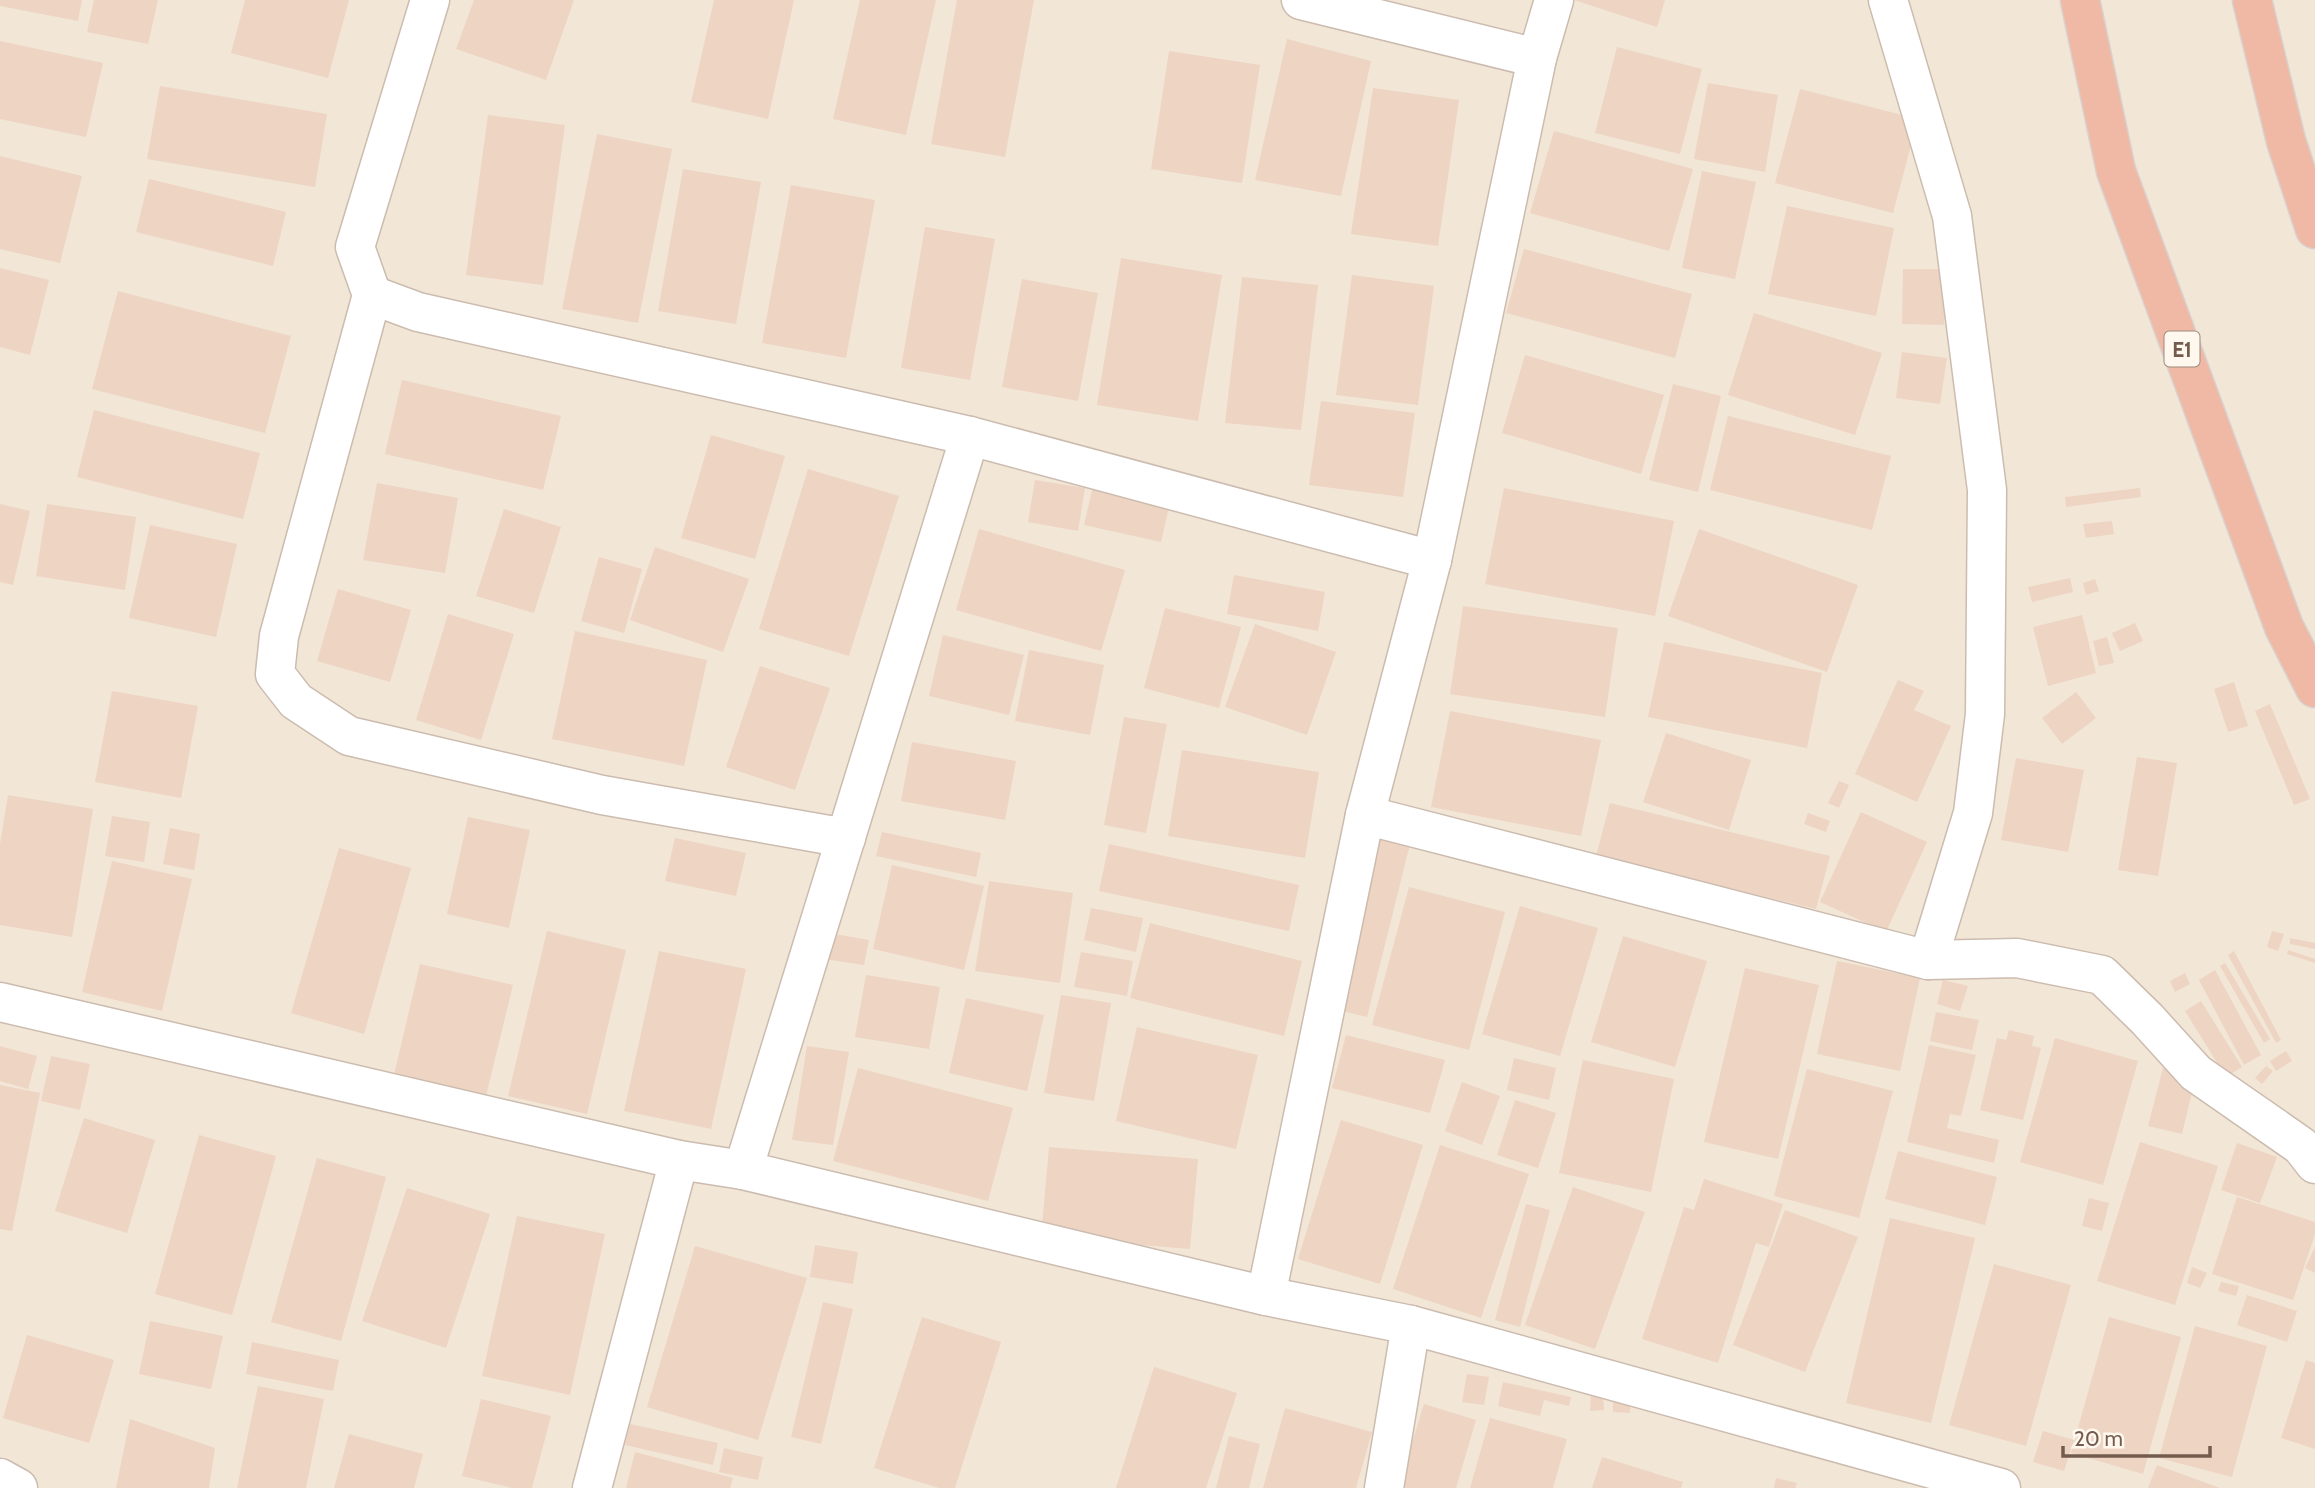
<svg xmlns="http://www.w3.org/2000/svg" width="2315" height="1488" viewBox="0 0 2315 1488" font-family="Cabin,sans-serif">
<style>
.residential{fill:#f2e6d7}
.building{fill:#eed4c2}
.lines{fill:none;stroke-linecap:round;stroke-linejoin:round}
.street-casing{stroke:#ccbcaf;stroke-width:41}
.highway-casing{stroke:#d8d1cd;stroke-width:41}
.street{stroke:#fff;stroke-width:38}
.highway{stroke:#f0b9a5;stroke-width:38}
.labels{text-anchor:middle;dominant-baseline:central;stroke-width:5;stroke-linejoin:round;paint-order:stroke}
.shield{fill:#fef8ee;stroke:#9d8b7e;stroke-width:2}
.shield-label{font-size:21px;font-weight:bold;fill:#735c4e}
</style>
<rect width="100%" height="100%" fill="#fbf4e8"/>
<rect class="residential" x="0" y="0" width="2315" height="1488"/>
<g class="building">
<path d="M0 0H82L78 21 0 6Z"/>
<path d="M94 0H158L148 44 87 32Z"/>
<path d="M245 0H349L328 78 231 53Z"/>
<path d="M474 0H574L546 80 456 49Z"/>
<path d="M714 0H794L768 119 691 102Z"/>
<path d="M860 0H936L906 135 833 119Z"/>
<path d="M957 0H1034L1005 157 931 144Z"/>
<path d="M1574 0H1665L1657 27Z"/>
<path d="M1287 39 1371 61 1341 196 1255 180Z"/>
<path d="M0 41 103 63 86 137 0 119Z"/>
<path d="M1617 47 1702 69 1680 154 1595 133Z"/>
<path d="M1169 51 1260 65 1242 183 1151 169Z"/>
<path d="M1708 83 1778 95 1765 172 1694 159Z"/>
<path d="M160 86 327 114 315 187 147 159Z"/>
<path d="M1373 88 1459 100 1438 246 1351 234Z"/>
<path d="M1800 89 1918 119 1893 213 1775 183Z"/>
<path d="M488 115 565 125 543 285 466 275Z"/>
<path d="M1554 131 1693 169 1669 251 1530 213Z"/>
<path d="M597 134 672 149 638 323 562 309Z"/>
<path d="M0 156 82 176 60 263 0 249Z"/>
<path d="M683 169 761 182 736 324 658 311Z"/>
<path d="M1702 171 1756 182 1735 279 1682 268Z"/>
<path d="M149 179 286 212 273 266 136 232Z"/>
<path d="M791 185 875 200 846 358 762 343Z"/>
<path d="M1787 206 1894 228 1876 316 1768 294Z"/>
<path d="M925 227 995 239 970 380 901 368Z"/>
<path d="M1524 249 1692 294 1675 358 1506 313Z"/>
<path d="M1121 258 1222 275 1198 421 1097 405Z"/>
<path d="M0 268 49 280 30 355 0 347Z"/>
<path d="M1903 269H1946L1944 325 1902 324Z"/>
<path d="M1352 275 1434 286 1418 405 1336 395Z"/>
<path d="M1242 277 1318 285 1301 430 1225 423Z"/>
<path d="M1022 279 1098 293 1078 401 1002 387Z"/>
<path d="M118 291 291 336 265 433 92 389Z"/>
<path d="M1754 313 1882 353 1855 435 1728 395Z"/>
<path d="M1902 352 1947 358 1940 404 1896 398Z"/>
<path d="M1525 355 1664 395 1641 474 1502 433Z"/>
<path d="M402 380 561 416 543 490 385 454Z"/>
<path d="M1673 384 1721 396 1698 492 1649 480Z"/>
<path d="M1321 401 1415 413 1403 497 1309 485Z"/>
<path d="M94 410 260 453 243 519 77 477Z"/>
<path d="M1728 416 1891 456 1872 530 1710 490Z"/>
<path d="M711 435 785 456 755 559 681 538Z"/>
<path d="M808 469 899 496 849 656 759 629Z"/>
<path d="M1035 480 1085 488 1078 531 1028 522Z"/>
<path d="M377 483 458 498 445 573 363 560Z"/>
<path d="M1093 486 1170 503 1161 542 1084 525Z"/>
<path d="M1504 488 1674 521 1655 616 1485 584Z"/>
<path d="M2140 488 2141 497 2066 507 2065 497Z"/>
<path d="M0 504 30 511 13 585 0 582Z"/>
<path d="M47 504 136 517 125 590 36 576Z"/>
<path d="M504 509 561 527 534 613 476 596Z"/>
<path d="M2112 521 2114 534 2086 538 2083 524Z"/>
<path d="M150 525 237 544 216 637 129 618Z"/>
<path d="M979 529 1125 570 1101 651 956 610Z"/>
<path d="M1699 529 1858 585 1827 672 1668 616Z"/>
<path d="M655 547 749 579 723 652 630 620Z"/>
<path d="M599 557 642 569 624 633 581 621Z"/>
<path d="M1234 575 1325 592 1318 631 1227 614Z"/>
<path d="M2070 578 2073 592 2032 602 2028 587Z"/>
<path d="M2095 579 2099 591 2086 595 2083 583Z"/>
<path d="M338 589 411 610 390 682 317 661Z"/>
<path d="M1463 606 1618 628 1605 717 1450 694Z"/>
<path d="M1165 608 1241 627 1219 708 1144 688Z"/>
<path d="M448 614 514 634 481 740 416 720Z"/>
<path d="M2082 615 2096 673 2048 686 2033 627Z"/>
<path d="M2135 623 2143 641 2120 651 2112 633Z"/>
<path d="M1255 624 1336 652 1307 735 1225 707Z"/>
<path d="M575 631 707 660 684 766 552 739Z"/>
<path d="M943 635 1024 655 1009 715 929 696Z"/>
<path d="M2107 637 2114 663 2099 666 2093 641Z"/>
<path d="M1664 642 1822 673 1807 748 1648 717Z"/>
<path d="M1029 650 1104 665 1090 735 1015 721Z"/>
<path d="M760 666 830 688 795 790 726 767Z"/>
<path d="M1898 680 1924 691 1914 710 1951 726 1917 802 1855 774Z"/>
<path d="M2234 682 2248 726 2228 732 2214 689Z"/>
<path d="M112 691 198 706 181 798 95 782Z"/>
<path d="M2076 692 2096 718 2062 744 2042 718Z"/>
<path d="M2270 704 2310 799 2294 805 2255 711Z"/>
<path d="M1450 711 1601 740 1581 836 1431 807Z"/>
<path d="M1124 717 1167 724 1146 833 1104 825Z"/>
<path d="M1666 733 1751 760 1729 830 1643 802Z"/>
<path d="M912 742 1016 761 1005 820 901 801Z"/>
<path d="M1182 750 1319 772 1305 858 1168 836Z"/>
<path d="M2137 757 2177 763 2158 876 2118 870Z"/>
<path d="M2016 758 2084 770 2068 852 2001 840Z"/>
<path d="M1839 781 1849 785 1839 808 1828 803Z"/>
<path d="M8 795 93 809 72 937 0 925V844Z"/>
<path d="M1610 803 1830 856 1816 909 1596 856Z"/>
<path d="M1861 812 1927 842 1886 932 1820 902Z"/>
<path d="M1808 813 1830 821 1826 832 1804 824Z"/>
<path d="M112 816 150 822 144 862 105 856Z"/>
<path d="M468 817 530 830 509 928 447 914Z"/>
<path d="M170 828 200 834 194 870 163 864Z"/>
<path d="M882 832 981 853 976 877 876 856Z"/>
<path d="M1381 837 1410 844 1367 1017 1338 1010Z"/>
<path d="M675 838 746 853 736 896 665 881Z"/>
<path d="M1109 844 1299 885 1289 931 1099 891Z"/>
<path d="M339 848 411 868 364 1034 291 1013Z"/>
<path d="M112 861 192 879 162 1011 82 992Z"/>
<path d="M892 865 984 886 964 970 873 949Z"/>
<path d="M989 881 1073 893 1060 983 975 971Z"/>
<path d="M1409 887 1505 912 1469 1050 1372 1025Z"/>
<path d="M1520 906 1598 928 1560 1056 1482 1034Z"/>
<path d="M1091 908 1143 918 1136 952 1084 940Z"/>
<path d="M1150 923 1302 961 1284 1036 1130 998Z"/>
<path d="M547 931 626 950 587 1114 508 1096Z"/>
<path d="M2272 931 2284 934 2278 951 2267 947Z"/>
<path d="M829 933 869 940 864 965 824 959Z"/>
<path d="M1623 936 1707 961 1675 1067 1591 1042Z"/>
<path d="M2290 938 2315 943V949L2290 944Z"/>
<path d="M2288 950 2315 959V963L2287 954Z"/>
<path d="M659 951 746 969 711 1129 624 1111Z"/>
<path d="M2234 951 2281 1040 2276 1043 2228 955Z"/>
<path d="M1081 952 1133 961 1127 996 1074 987Z"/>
<path d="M1837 961 1920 978 1900 1071 1817 1054Z"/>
<path d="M2225 963 2270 1039 2264 1043 2220 966Z"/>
<path d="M420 964 513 985 486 1096 394 1075Z"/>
<path d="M1745 968 1819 985 1778 1159 1704 1142Z"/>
<path d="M2215 970 2261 1055 2244 1065 2199 980Z"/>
<path d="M2185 973 2190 984 2175 992 2170 981Z"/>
<path d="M866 975 940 987 929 1049 855 1037Z"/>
<path d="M1943 980 1968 986 1960 1011 1937 1004Z"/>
<path d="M1061 995 1111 1003 1094 1101 1044 1093Z"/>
<path d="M966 998 1044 1015 1027 1091 949 1073Z"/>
<path d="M2201 1001 2242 1067 2226 1077 2185 1011Z"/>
<path d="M1936 1012 1979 1020 1972 1050 1930 1041Z"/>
<path d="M1137 1027 1258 1055 1236 1149 1116 1121Z"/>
<path d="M2009 1030 2034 1036 2032 1046 2041 1048 2023 1120 1980 1110 1997 1038 2006 1040Z"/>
<path d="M1346 1035 1445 1060 1430 1113 1332 1088Z"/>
<path d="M2055 1038 2138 1061 2103 1185 2020 1162Z"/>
<path d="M1929 1045 1976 1055 1961 1116 1950 1114 1947 1128 1999 1140 1994 1163 1907 1142Z"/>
<path d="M0 1046 37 1056 28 1089 0 1081Z"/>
<path d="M807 1046 849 1052 833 1145 792 1140Z"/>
<path d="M2286 1051 2292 1061 2276 1071 2270 1061Z"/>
<path d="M51 1056 90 1064 80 1110 41 1101Z"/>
<path d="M1514 1058 1556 1068 1549 1100 1507 1090Z"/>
<path d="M1583 1060 1674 1079 1651 1192 1559 1173Z"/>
<path d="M2266 1066 2273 1071 2262 1084 2255 1078Z"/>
<path d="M858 1068 1013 1108 988 1201 833 1161Z"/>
<path d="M2163 1068 2196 1076 2182 1134 2148 1126Z"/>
<path d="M1807 1069 1893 1091 1859 1218 1774 1196Z"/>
<path d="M1462 1082 1500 1096 1482 1145 1445 1131Z"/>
<path d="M0 1085 40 1093 12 1231 0 1229Z"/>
<path d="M1515 1100 1556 1113 1538 1168 1497 1155Z"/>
<path d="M84 1118 155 1140 127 1233 55 1211Z"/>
<path d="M1341 1120 1423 1145 1380 1284 1298 1259Z"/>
<path d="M199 1135 276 1156 232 1315 155 1294Z"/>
<path d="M2140 1142 2218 1166 2175 1305 2097 1281Z"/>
<path d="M2237 1143 2277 1157 2260 1203 2221 1190Z"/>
<path d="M1440 1145 1529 1174 1481 1318 1393 1289Z"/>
<path d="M1049 1147 1198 1159 1190 1249 1041 1237Z"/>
<path d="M1898 1151 1997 1177 1985 1225 1885 1199Z"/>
<path d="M317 1158 386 1177 341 1341 271 1322Z"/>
<path d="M1704 1179 1783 1204 1769 1247 1756 1243 1718 1363 1642 1339 1684 1207 1694 1210Z"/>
<path d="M1573 1187 1645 1212 1595 1349 1525 1325Z"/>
<path d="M407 1188 490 1214 446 1348 362 1321Z"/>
<path d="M2237 1197 2315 1222V1234L2293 1300 2212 1274Z"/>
<path d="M2089 1198 2109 1203 2102 1231 2082 1226Z"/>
<path d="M1526 1204 1550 1210 1520 1327 1495 1320Z"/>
<path d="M1785 1210 1858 1237 1805 1372 1733 1345Z"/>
<path d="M517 1216 605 1234 570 1395 482 1376Z"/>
<path d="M1890 1218 1975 1238 1931 1423 1846 1403Z"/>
<path d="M815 1245 858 1252 853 1284 810 1277Z"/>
<path d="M695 1246 807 1278 758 1440 647 1407Z"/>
<path d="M2315 1247V1273L2305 1268Z"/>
<path d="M1994 1264 2071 1285 2026 1446 1949 1425Z"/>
<path d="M2192 1267 2207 1273 2200 1288 2187 1283Z"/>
<path d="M2221 1282 2239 1286 2236 1296 2218 1291Z"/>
<path d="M2247 1295 2297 1311 2287 1342 2237 1325Z"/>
<path d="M823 1302 853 1309 821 1444 791 1437Z"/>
<path d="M922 1317 1001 1342 955 1488H939L874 1468Z"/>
<path d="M2109 1317 2181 1337 2143 1474 2071 1453Z"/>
<path d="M150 1321 223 1336 211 1389 139 1374Z"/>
<path d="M2195 1326 2267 1346 2232 1477 2159 1458Z"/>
<path d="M27 1335 114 1360 89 1443 3 1418Z"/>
<path d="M252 1342 339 1360 333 1391 246 1374Z"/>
<path d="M2306 1360 2315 1363V1449L2281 1438Z"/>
<path d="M1154 1367 1237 1393 1206 1488H1116Z"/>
<path d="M1467 1374 1489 1377 1484 1405 1462 1402Z"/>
<path d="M1503 1382 1571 1397 1569 1406 1544 1400 1540 1416 1498 1406Z"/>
<path d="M258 1386 324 1399 306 1488H237Z"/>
<path d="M1591 1393H1603L1604 1410 1590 1411Z"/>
<path d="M1613 1394 1631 1395 1630 1413 1613 1412Z"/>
<path d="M481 1399 551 1416 532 1488H512L462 1476Z"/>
<path d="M1424 1404 1476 1420 1456 1488H1398Z"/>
<path d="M1285 1408 1372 1432 1356 1488H1263Z"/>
<path d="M1490 1418 1567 1439 1553 1488H1470Z"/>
<path d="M130 1419 215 1448 209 1488H116Z"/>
<path d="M630 1424 718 1443 713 1465 625 1445Z"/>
<path d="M2043 1431 2074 1440 2064 1471 2033 1462Z"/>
<path d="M349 1434 423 1454 414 1488H334Z"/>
<path d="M1229 1436 1260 1444 1249 1488H1216Z"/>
<path d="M724 1448 763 1457 758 1480 719 1472Z"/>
<path d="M635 1452 733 1478 730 1488H626Z"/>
<path d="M1602 1457 1683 1482 1681 1488H1592Z"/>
<path d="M2157 1465 2220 1488H2148Z"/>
<path d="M1776 1478 1797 1483 1795 1488H1774Z"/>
</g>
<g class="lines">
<defs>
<g id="street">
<path d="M430 0 355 247 372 295 279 636 275 674 296 701 349 736 602 795 846 838"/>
<path d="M1301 0 1537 58"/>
<path d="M1888 0 1952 216 1987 490 1985 714 1973 813 1928 960"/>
<path d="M372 295 418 312 970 436 1432 560"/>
<path d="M1365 815 1928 960 2017 958 2102 975 2147 1019 2196 1073 2301 1146 2315 1164"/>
<path d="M0 1002 679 1160 743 1170 1266 1296 1411 1325 2001 1488"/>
<path d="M743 1170 970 436"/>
<path d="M1266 1296 1365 815 1432 560 1537 58 1554 0"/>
<path d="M0 1478 18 1488"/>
<path d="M592 1488 679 1160"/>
<path d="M1384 1488 1411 1325"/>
</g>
<g id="highway">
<path d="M2080 0 2116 171 2284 627 2315 688"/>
<path d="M2252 0 2286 141 2315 229"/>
</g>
</defs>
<use href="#street" class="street-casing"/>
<use href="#highway" class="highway-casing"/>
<use href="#street" class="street"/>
<use href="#highway" class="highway"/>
</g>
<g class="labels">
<rect class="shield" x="2164.5" y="331.5" width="35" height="35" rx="5"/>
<g class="shield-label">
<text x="2182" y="349">E1</text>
</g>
</g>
<path d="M2063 1446v10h147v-10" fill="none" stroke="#735c4e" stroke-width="3.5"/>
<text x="2074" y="1446" font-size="21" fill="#735c4e" stroke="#fef8ee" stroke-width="5" paint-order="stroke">20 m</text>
</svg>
